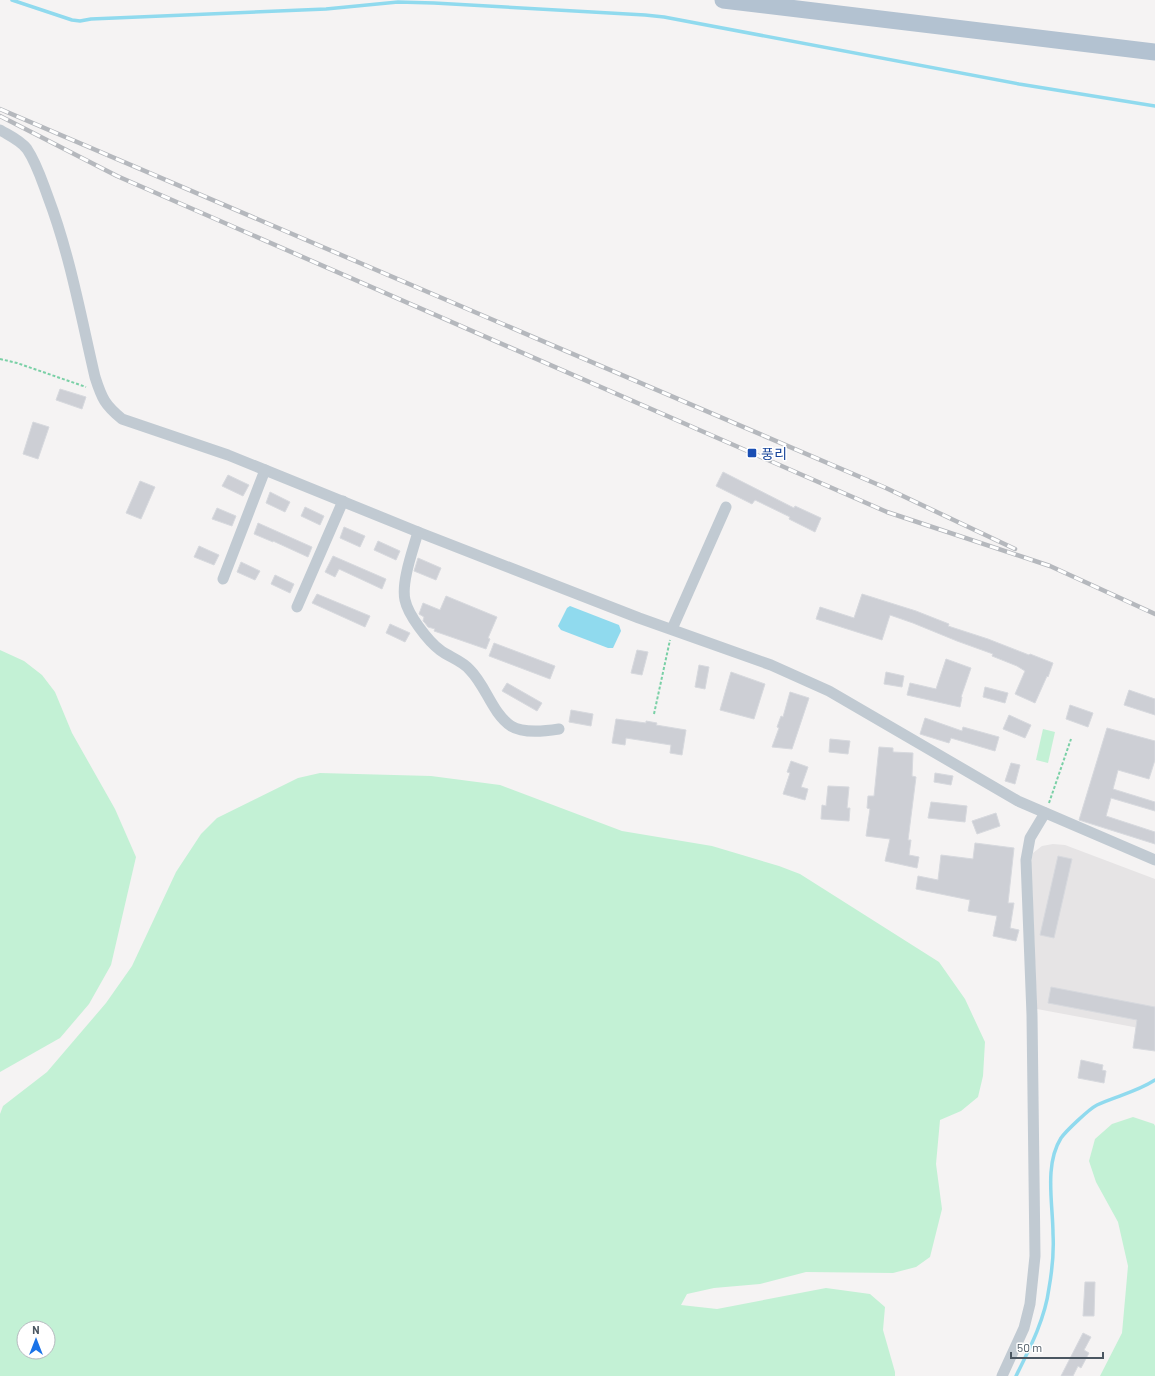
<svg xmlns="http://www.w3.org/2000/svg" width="1155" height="1376" viewBox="0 0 1155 1376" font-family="Barlow,'Noto Sans KR',sans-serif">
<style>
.education{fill:#e6e4e5}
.green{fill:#c3f1d5;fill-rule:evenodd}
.water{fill:#90daee}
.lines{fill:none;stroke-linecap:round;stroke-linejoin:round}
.stream{stroke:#90daee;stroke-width:3.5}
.building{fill:#cdcfd5;stroke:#d7d9de}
.path{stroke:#7ad0a6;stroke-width:2;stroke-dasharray:3 2;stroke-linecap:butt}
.minor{stroke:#c1cad2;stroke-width:11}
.primary{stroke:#b3c2d1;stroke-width:17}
.rail-casing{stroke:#b5b8bd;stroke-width:4.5}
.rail{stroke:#fff;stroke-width:3;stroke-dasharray:9;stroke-linecap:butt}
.transit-dot{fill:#1a4fb4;stroke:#fff;stroke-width:1.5}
.labels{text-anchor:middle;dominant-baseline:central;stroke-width:3;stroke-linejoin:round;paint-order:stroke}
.transit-label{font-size:14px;fill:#164399;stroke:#fff;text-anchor:start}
</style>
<rect width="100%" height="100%" fill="#f5f3f3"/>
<path class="education" d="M1053 844 1065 845 1155 879V1031L1037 1009 1031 863 1033 853 1042 846Z"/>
<g class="green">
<path d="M0 650 24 661 42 675 55 692 72 733 115 809 136 857 111 965 89 1004 60 1038 0 1072Z"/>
<path d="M1043 729 1055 732 1048 763 1036 760Z"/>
<path d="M320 773 431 776 500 785 622 831 712 846 779 866 800 874 939 962 965 999 985 1042 983 1076 978 1097 961 1111 940 1120 936 1164 942 1209 930 1257 916 1267 893 1273 806 1272 760 1284 714 1288 687 1294 681 1305 717 1309 826 1288 870 1294 885 1307 883 1330 895 1372V1376H0V1114L3 1106 47 1072 106 1003 132 966 176 872 201 834 217 818 298 778ZM24 1328H48V1352H24Z"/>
<path d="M1133 1117 1154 1124 1155 1126V1376H1100L1122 1333 1128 1266 1118 1222 1096 1182 1089 1161 1095 1139 1112 1124Z"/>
</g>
<path class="water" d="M570 606 619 625 621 631 613 648H608L561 630 558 626 567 608Z"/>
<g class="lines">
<g class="stream">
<path d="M12 0 72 20 80 21 91 19 326 9 398 2 434 3 645 15 664 17 1019 84 1155 106"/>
<path d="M1016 1376C1030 1348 1045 1319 1049 1288 1052 1271 1054 1251 1053 1234 1053 1204 1044 1165 1061 1138 1066 1131 1089 1109 1097 1105 1116 1096 1137 1092 1155 1080"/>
</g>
</g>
<g class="building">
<path d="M60 389 86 397 82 409 56 400Z"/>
<path d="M33 422 49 427 38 459 23 454Z"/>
<path d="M723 472 794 508 795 506 821 518 815 532 789 519 790 517 755 500 752 504 716 486Z"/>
<path d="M228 475 249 485 243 496 222 486Z"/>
<path d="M140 481 155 487 141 519 126 513Z"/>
<path d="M270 492 290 502 285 512 266 503Z"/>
<path d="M305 507 324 516 320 525 301 516Z"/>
<path d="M217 508 236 516 232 526 212 519Z"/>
<path d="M258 523 312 547 308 557 273 541V542L254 534Z"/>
<path d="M344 527 365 536 360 547 340 538Z"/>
<path d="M378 541 400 551 396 560 374 550Z"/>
<path d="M199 546 219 555 214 565 194 557Z"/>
<path d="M333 556 386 579 382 589 339 569 335 577 325 572Z"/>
<path d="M418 558 441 568 436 580 414 571Z"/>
<path d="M241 562 260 571 255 580 237 572Z"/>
<path d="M275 575 294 584 290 593 271 584Z"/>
<path d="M317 594 370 616 365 627 312 603Z"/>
<path d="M862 594 916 611 949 624 948 626 988 639 1029 655 1030 654 1053 663 1048 677 1047 676 1035 703 1015 694 1025 671 1017 666 992 656 993 654 957 641 913 623 890 615 882 640 816 619 820 607 854 618Z"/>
<path d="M446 596 497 617 488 638 490 639 486 649 434 631 435 629 428 627 425 623 423 621 424 617 419 614 423 603 440 610Z"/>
<path d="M390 624 410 633 405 642 386 633Z"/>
<path d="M494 643 555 666 550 679 489 656Z"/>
<path d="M637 650 648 652 642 675 631 673Z"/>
<path d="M946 659 971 668 961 697H962L960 707 907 695 910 683 936 689Z"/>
<path d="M699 665 709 667 705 689 695 687Z"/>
<path d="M731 672 765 684 754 719 720 710Z"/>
<path d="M886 672 904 676 902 687 884 684Z"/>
<path d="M507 683 542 703 537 711 502 691Z"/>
<path d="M985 687 1008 693 1005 703 983 697Z"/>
<path d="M1129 690 1155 699V715L1124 705Z"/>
<path d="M790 692 809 698 792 749 772 747 779 728 777 727 781 716 783 717Z"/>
<path d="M1070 705 1093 713 1088 727 1066 719Z"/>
<path d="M571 710 593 714 591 726 569 722Z"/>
<path d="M1009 715 1031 725 1025 738 1003 729Z"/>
<path d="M925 718 962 731 963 727 999 737 995 751 951 738 949 743 920 734Z"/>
<path d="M616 719 646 723V721L657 723 656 725 686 730 682 755 670 753 671 745 626 738 625 745 612 743Z"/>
<path d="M1107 728 1155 741V760L1149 779 1118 770 1113 789 1155 802V811L1111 798 1106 816 1155 832V844L1079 820Z"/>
<path d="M830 739 850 741 848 754 829 752Z"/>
<path d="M879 747 893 748V752L913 753 912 776 916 777 908 840H911L909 855 919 857 917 868 885 861 890 839 866 836 870 809 867 808 868 796H874Z"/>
<path d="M791 761 808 767 801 787 808 789 805 800 783 794 790 773 787 772Z"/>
<path d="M1011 763 1020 765 1015 784 1005 781Z"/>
<path d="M935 773 953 776 951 785 934 782Z"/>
<path d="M828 786 849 787 847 808H850L849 821 821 819 822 805 826 806Z"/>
<path d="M931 802 967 806 965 822 928 818Z"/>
<path d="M996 813 1000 826 977 834 972 821Z"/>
<path d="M975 843 1014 848 1008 903H1014L1010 928 1019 930 1016 941 993 936 997 916 968 911 970 900 916 889 918 876 938 880 941 855 973 859Z"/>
<path d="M1058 856 1072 859 1054 938 1040 935Z"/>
<path d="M1051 987 1155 1007V1051L1133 1048 1137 1020 1048 1003Z"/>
<path d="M1081 1060 1103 1065 1102 1070 1106 1071 1104 1083 1078 1078Z"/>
<path d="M1085 1282H1095L1094 1316H1083Z"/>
<path d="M1083 1333 1091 1337 1084 1350 1089 1353 1081 1368 1078 1366 1073 1376H1061Z"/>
</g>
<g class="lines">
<g class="path">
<path d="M0 359 17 363 86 387"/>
<path d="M654 714 670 640"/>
<path d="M1049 803 1071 739"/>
</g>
<g class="minor">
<path d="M0 130C10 136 20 140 27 149 37 164 42 181 48 197 70 255 81 317 95 377 102 399 105 405 122 419L228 455 418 532 639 618 771 665 829 691 1018 801 1155 860"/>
<path d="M418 532C413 550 401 582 405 600 408 615 428 641 440 650 449 657 463 661 470 670 486 686 492 713 511 726 524 734 546 731 559 729"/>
<path d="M223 579 265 470"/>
<path d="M297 607 343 501"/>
<path d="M672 629 726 507"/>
<path d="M1002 1376 1024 1328 1030 1304 1035 1256 1032 1015 1026 860 1030 838 1045 813"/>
</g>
<path class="primary" d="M723 0 1155 52"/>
<defs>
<g id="rail">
<path d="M0 109 886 488 1015 549"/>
<path d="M0 116 117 176 752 453 887 512 1050 566 1155 614"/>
</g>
</defs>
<use href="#rail" class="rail-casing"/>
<use href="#rail" class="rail"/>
</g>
<rect class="transit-dot" x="747" y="448" width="10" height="10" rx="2"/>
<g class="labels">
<g class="transit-label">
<text x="761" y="453">풍리</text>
</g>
</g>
<g transform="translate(36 1340)"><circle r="19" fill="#ffffff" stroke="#b7bbc0"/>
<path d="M0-3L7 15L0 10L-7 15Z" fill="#1a73e8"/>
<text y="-6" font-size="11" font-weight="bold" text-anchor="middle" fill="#4a5661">N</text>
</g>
<path d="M1011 1352v6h92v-6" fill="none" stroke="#4a5661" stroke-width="2"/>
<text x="1017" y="1352" font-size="12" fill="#4a5661" stroke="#ffffff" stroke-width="3" paint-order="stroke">50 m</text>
</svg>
